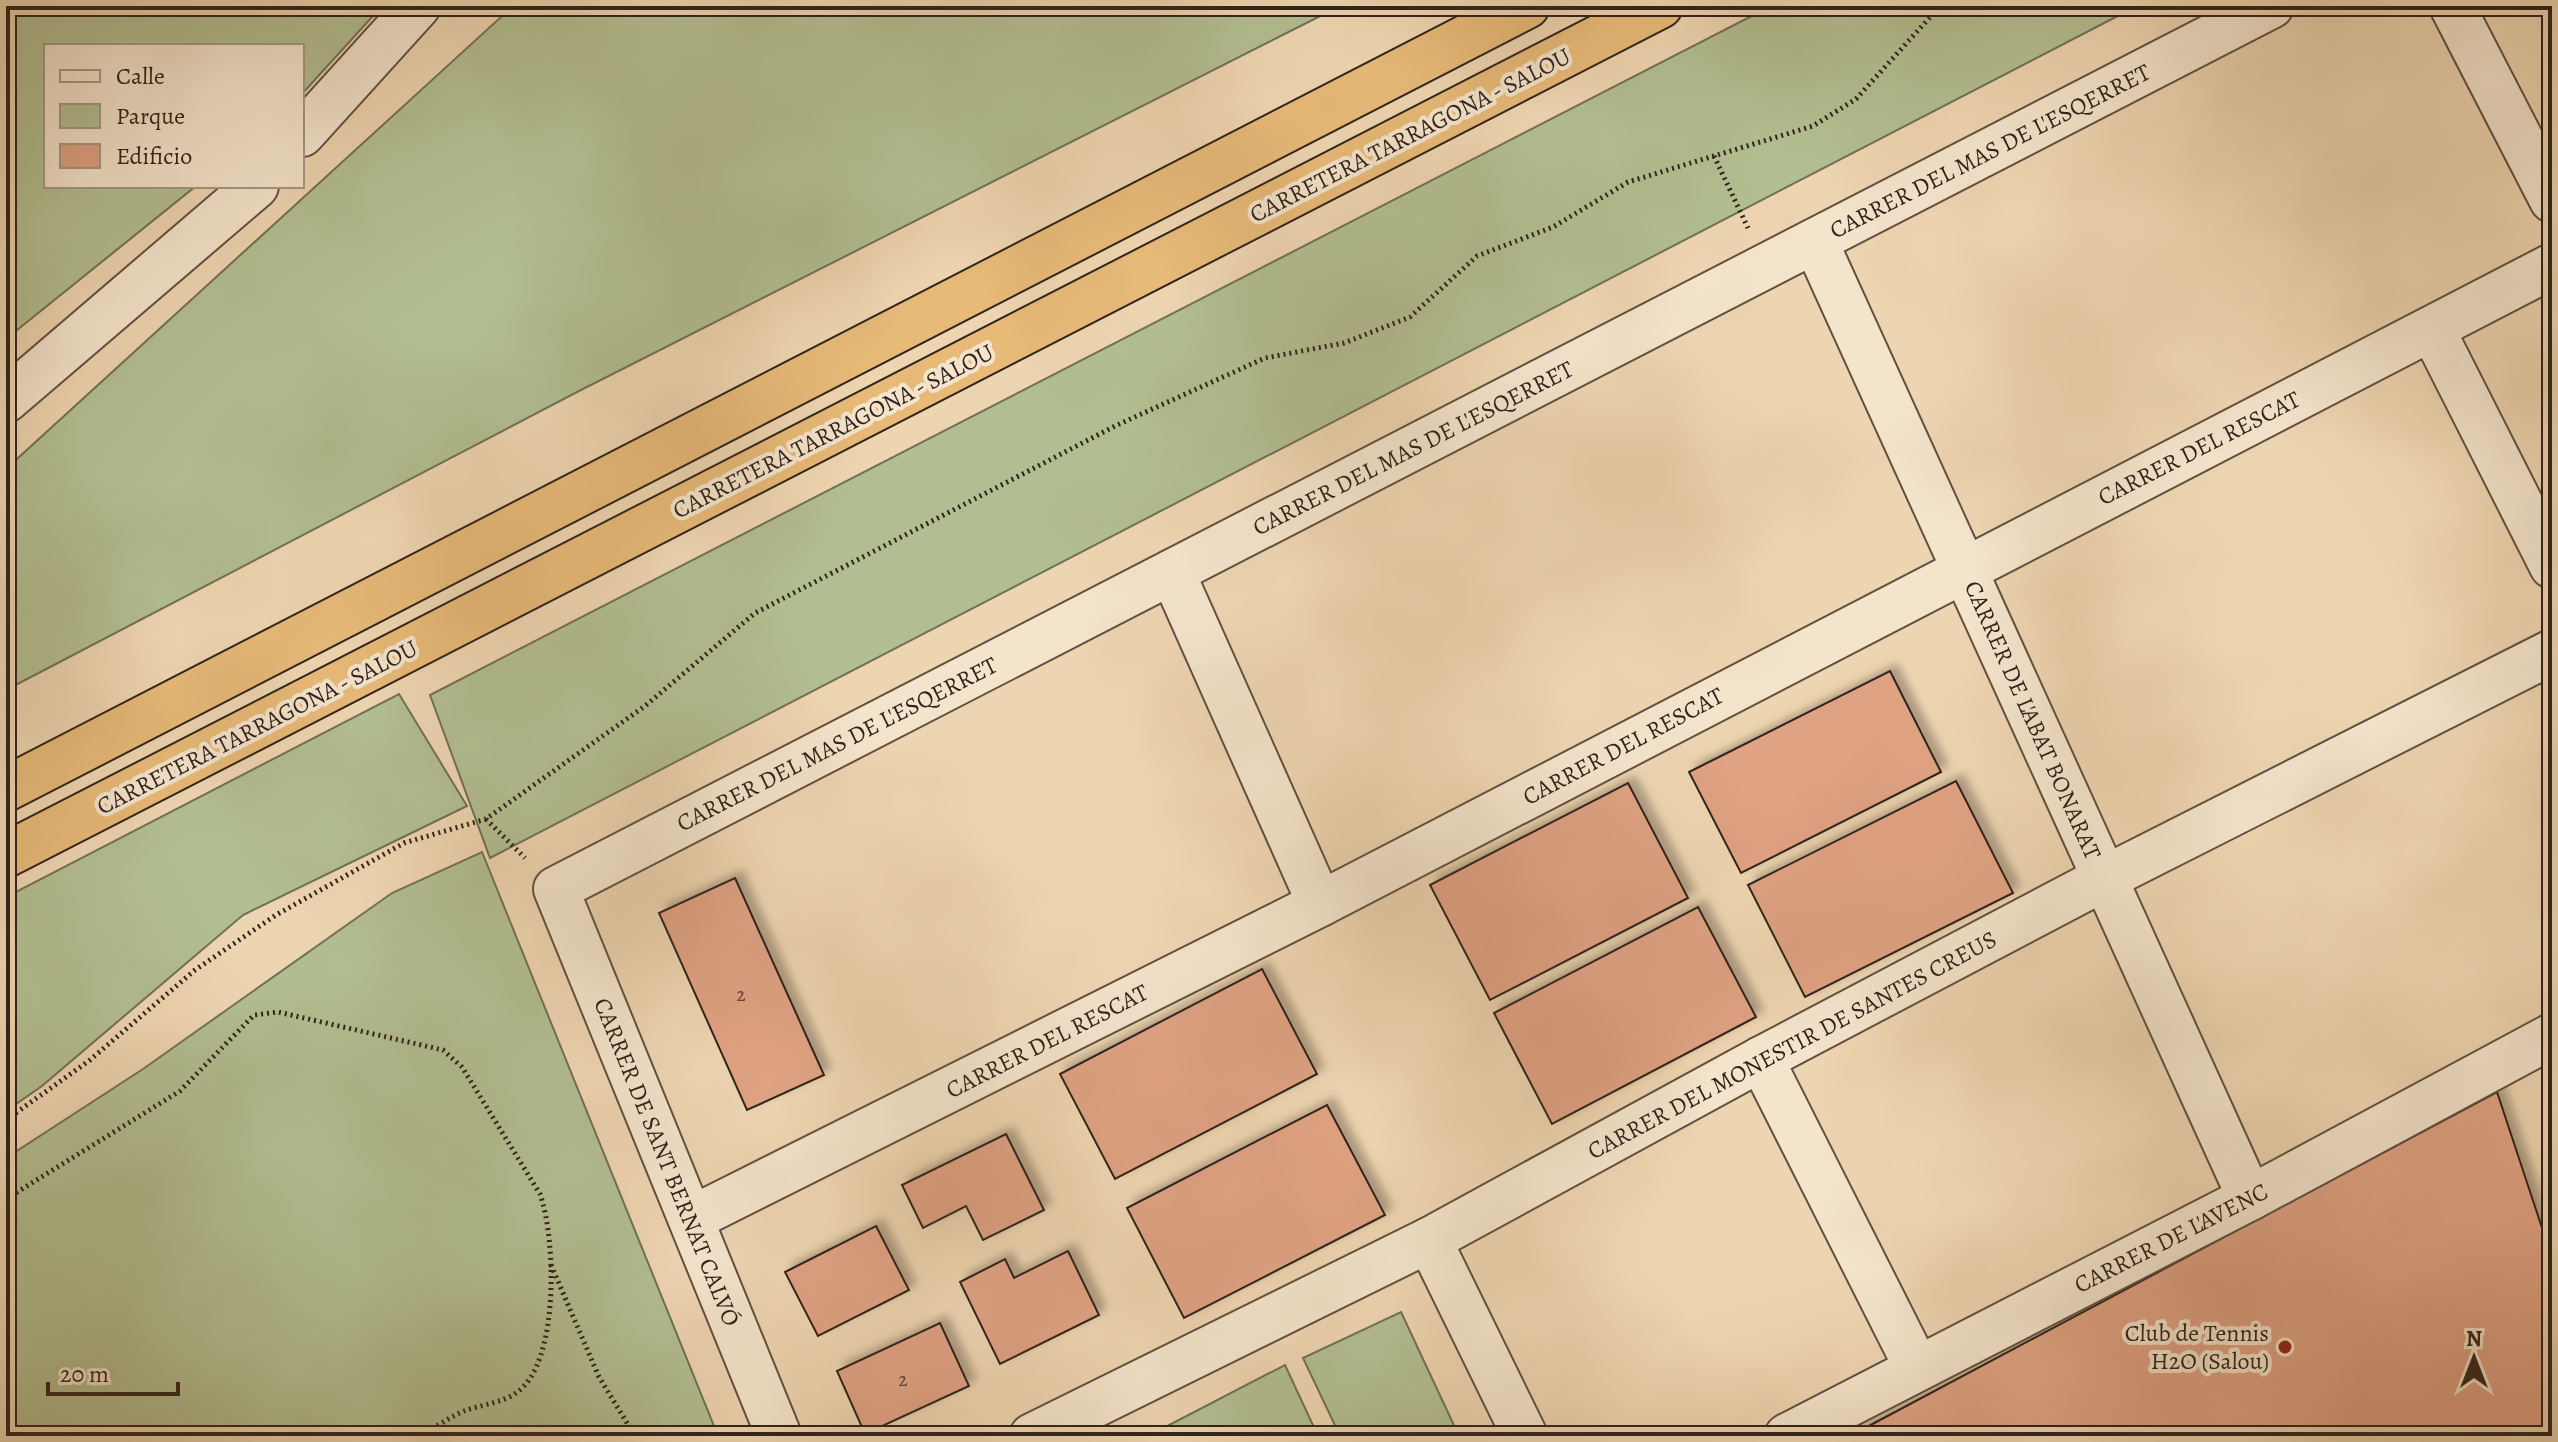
<svg xmlns="http://www.w3.org/2000/svg" width="2558" height="1442" viewBox="0 0 2558 1442" font-family="Alegreya,serif">
<style>
.green{fill:#b2be91;stroke:#717056;stroke-width:2}
.building{fill:#dfa283;stroke:#30231b;stroke-width:2;filter:url(#shadow)}
.lines{fill:none;stroke-linecap:round;stroke-linejoin:round}
.minor-casing{stroke:#605040;stroke-width:48}
.highway-casing{stroke:#30231b;stroke-width:48}
.path{stroke:#30231b;stroke-width:5;stroke-dasharray:2 4;stroke-linecap:butt}
.minor{stroke:#f4e4cc;stroke-width:44}
.highway{stroke:#e7ba78;stroke-width:44}
.poi-dot{fill:#8f2418;stroke:#f4e4cc;stroke-width:3}
.labels{text-anchor:middle;dominant-baseline:central;stroke-width:8;stroke-linejoin:round;paint-order:stroke}
.number-label{font-size:20px;fill:#5c4335}
.street-label{font-size:24px;fill:#30231b;stroke:#f4e4cc}
.poi-label{font-size:24px;fill:#30231b;stroke:#f4e4cc;text-anchor:end}
</style>
<defs>
<filter id="shadow"><feDropShadow dx="7" dy="-7" stdDeviation="4" flood-color="#0004"/></filter>
</defs>
<rect width="100%" height="100%" fill="#eed5b1"/>
<filter id="stains"><feTurbulence type="fractalNoise" baseFrequency=".0025" numOctaves="4"/><feColorMatrix values="0 0 0 0 .2 0 0 0 0 .09 0 0 0 0 .02 0 0 0 .5 -.17"/></filter>
<radialGradient id="worn" r=".72"><stop offset=".6" stop-color="#630" stop-opacity="0"/><stop offset="1" stop-color="#630" stop-opacity=".3"/></radialGradient>
<g class="green">
<path d="M6 6H382L302 94V46H46V186H196L6 339Z"/>
<path d="M513 6H1340L579 391 6 690V469Z"/>
<path d="M1771 6H2137L490 858 430 695Z"/>
<path d="M399 694 467 806 243 915 42 1086 6 1111V897Z"/>
<path d="M482 852 718 1436H6V1158L143 1069 392 893Z"/>
<path d="M1401 1312 1459 1436H1340L1303 1358Z"/>
<path d="M1285 1365 1318 1436H1148Z"/>
</g>
<g class="building">
<path d="M1890 671 1941 772 1741 873 1689 772Z"/>
<path d="M1956 781 2013 893 1805 997 1748 885Z"/>
<path d="M1628 783 1688 898 1490 1000 1430 885Z"/>
<path d="M735 878 824 1075 747 1110 659 913Z"/>
<path d="M1698 907 1756 1017 1552 1124 1494 1013Z"/>
<path d="M1262 969 1317 1074 1115 1179 1060 1074Z"/>
<path d="M2497 1092 2552 1258V1436H1850Z"/>
<path d="M1327 1105 1385 1215 1184 1318 1127 1208Z"/>
<path d="M1006 1134 1044 1210 983 1240 966 1206 923 1228 902 1185Z"/>
<path d="M876 1226 909 1290 818 1336 785 1272Z"/>
<path d="M1068 1251 1099 1315 1000 1364 960 1282 1005 1259 1014 1278Z"/>
<path d="M940 1323 969 1386 865 1434 837 1371Z"/>
</g>
<g class="lines">
<defs>
<g id="minor">
<path d="M2452 6 2552 200"/>
<path d="M302 134 418 6"/>
<path d="M1815 241 2250 1198"/>
<path d="M2432 329 2552 566"/>
<path d="M6 400 256 186"/>
<path d="M1172 572 1320 904"/>
<path d="M1761 1059 1917 1368"/>
<path d="M691 1219 1320 904 2552 266"/>
<path d="M1429 1240 1525 1436"/>
<path d="M779 1436 556 889 2271 6"/>
<path d="M1032 1436 1429 1240 1761 1059 2105 878 2552 652"/>
<path d="M1787 1436 2250 1198 2552 1036"/>
</g>
<g id="highway">
<path d="M6 789 1527 6"/>
<path d="M6 855 1660 6"/>
</g>
</defs>
<use href="#minor" class="minor-casing"/>
<use href="#highway" class="highway-casing"/>
<g class="path">
<path d="M1714 156 1748 228"/>
<path d="M486 819 525 858"/>
<path d="M6 1120 90 1060 195 970 276 915 404 843 486 819 645 706 755 613 1117 425 1265 358 1344 343 1410 317 1477 256 1553 227 1628 182 1813 126 1856 99 1932 15 1946 6"/>
<path d="M6 1199 180 1091 254 1015 278 1012 443 1050 462 1067 540 1194C556 1238 560 1364 516 1393 502 1403 480 1405 464 1411 452 1416 442 1423 431 1429V1436"/>
<path d="M551 1265 599 1377 635 1436"/>
</g>
<use href="#minor" class="minor"/>
<use href="#highway" class="highway"/>
</g>
<circle class="poi-dot" cx="2285" cy="1347" r="8"/>
<g class="labels">
<g class="number-label">
<text x="741" y="994">2</text>
<text x="903" y="1379">2</text>
</g>
<g class="street-label">
<text transform="translate(1410 135) rotate(-27)">CARRETERA TARRAGONA - SALOU</text>
<text transform="translate(1990 151) rotate(-27)">CARRER DEL MAS DE L'ESQERRET</text>
<text transform="translate(833 431) rotate(-27)">CARRETERA TARRAGONA - SALOU</text>
<text transform="translate(1413 448) rotate(-27)">CARRER DEL MAS DE L'ESQERRET</text>
<text transform="translate(2199 448) rotate(-27)">CARRER DEL RESCAT</text>
<text transform="translate(2033 720) rotate(66)">CARRER DE L'ABAT BONARAT</text>
<text transform="translate(257 727) rotate(-27)">CARRETERA TARRAGONA - SALOU</text>
<text transform="translate(837 744) rotate(-27)">CARRER DEL MAS DE L'ESQERRET</text>
<text transform="translate(1623 746) rotate(-28)">CARRER DEL RESCAT</text>
<text transform="translate(1047 1041) rotate(-27)">CARRER DEL RESCAT</text>
<text transform="translate(1792 1045) rotate(-28)">CARRER DEL MONESTIR DE SANTES CREUS</text>
<text transform="translate(667 1162) rotate(68)">CARRER DE SANT BERNAT CALVÓ</text>
<text transform="translate(2171 1238) rotate(-27)">CARRER DE L'AVENC</text>
</g>
<g class="poi-label">
<text x="2269" y="1333">Club de Tennis<tspan x="2269" dy="28">H2O (Salou)</tspan></text>
</g>
</g>
<rect width="2558" height="1442" fill="none" stroke="#eed5b1" stroke-width="32"/>
<rect x="8" y="8" width="2542" height="1426" fill="none" stroke="#30231b" stroke-width="4"/>
<rect x="16" y="16" width="2526" height="1410" fill="none" stroke="#30231b" stroke-width="2"/>
<rect x="44" y="44" width="260" height="144" fill="#f4e4cc" stroke="#a69785" stroke-width="2"/>
<rect x="60" y="70" width="40" height="12" fill="#f4e4cc" stroke="#a69785" stroke-width="2"/>
<text x="116" y="84" font-size="24" fill="#30231b">Calle</text>
<rect x="60" y="104" width="40" height="24" fill="#b2be91" stroke="#a69785" stroke-width="2"/>
<text x="116" y="124" font-size="24" fill="#30231b">Parque</text>
<rect x="60" y="144" width="40" height="24" fill="#dfa283" stroke="#a69785" stroke-width="2"/>
<text x="116" y="164" font-size="24" fill="#30231b">Edificio</text>
<g transform="translate(2474 1358)" stroke="#f4e4cc" stroke-width="6" paint-order="stroke">
<path d="M0-6L14 30L0 20L-14 30Z" fill="#30231b"/>
<text y="-12" font-size="22" font-weight="bold" text-anchor="middle" fill="#30231b">N</text>
</g>
<path d="M48 1382v12h130v-12" fill="none" stroke="#30231b" stroke-width="4"/>
<text x="60" y="1382" font-size="24" fill="#30231b" stroke="#f4e4cc" stroke-width="6" paint-order="stroke">20 m</text>
<rect width="100%" height="100%" filter="url(#stains)"/>
<rect width="100%" height="100%" fill="url(#worn)"/>
</svg>
